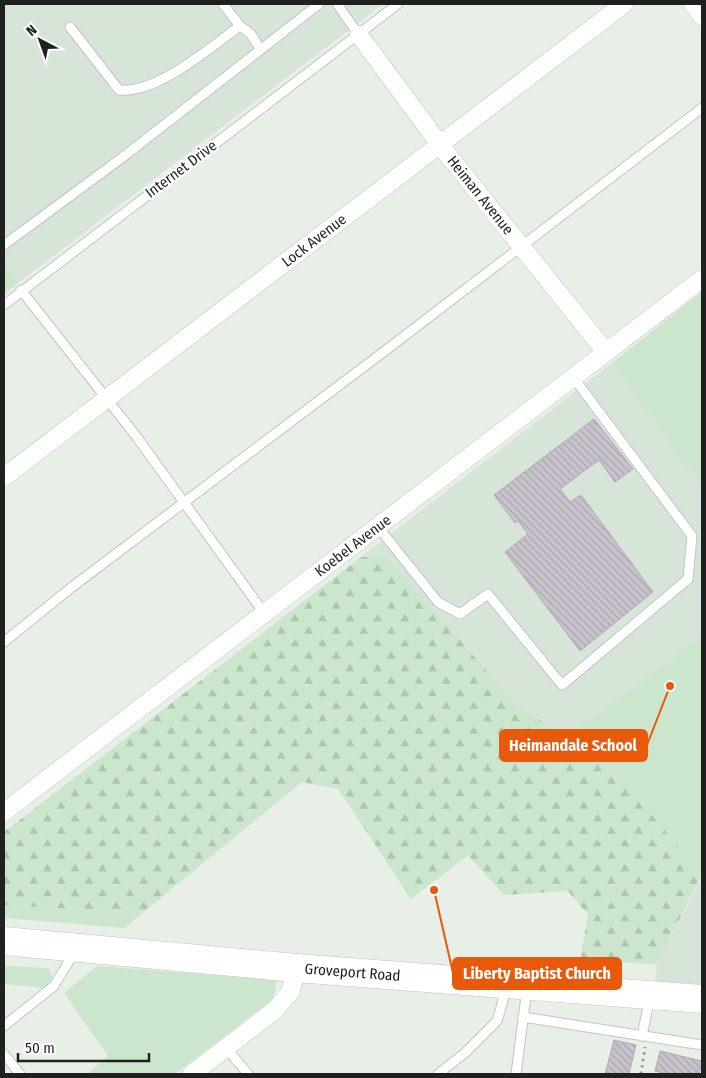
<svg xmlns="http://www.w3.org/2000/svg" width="706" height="1078" viewBox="0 0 706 1078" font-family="'Fira Sans Condensed',sans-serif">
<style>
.built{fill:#d7e5d8}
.grass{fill:#cbe6cc}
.forest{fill:url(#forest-firs)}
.building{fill:url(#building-back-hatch);stroke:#b0acb5}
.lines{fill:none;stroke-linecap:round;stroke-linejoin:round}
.service-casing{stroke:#bfc7bf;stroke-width:11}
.minor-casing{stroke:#bfc7bf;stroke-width:19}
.primary-casing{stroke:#bfc7bf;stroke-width:29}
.path{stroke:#989e98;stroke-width:3;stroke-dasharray:2.5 4;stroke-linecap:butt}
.service{stroke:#fff;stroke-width:9}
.minor{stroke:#fff;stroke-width:18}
.primary{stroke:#fff;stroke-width:28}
.labels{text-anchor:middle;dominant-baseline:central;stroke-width:4.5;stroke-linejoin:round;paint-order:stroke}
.street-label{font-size:15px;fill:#1e211e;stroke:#fff}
.leader{fill:none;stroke:#e8590c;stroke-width:2}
.callout-dot{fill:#e8590c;stroke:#fff;stroke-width:2}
.callout{fill:#e8590c;stroke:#e8590c;stroke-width:2}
.callout-label{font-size:16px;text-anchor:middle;font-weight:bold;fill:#fff}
</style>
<defs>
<pattern id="forest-firs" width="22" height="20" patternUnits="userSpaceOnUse" patternTransform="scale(1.25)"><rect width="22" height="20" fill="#cbe6cc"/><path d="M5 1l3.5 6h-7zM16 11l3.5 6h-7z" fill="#aec5af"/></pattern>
<pattern id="building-back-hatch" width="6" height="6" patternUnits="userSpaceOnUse" patternTransform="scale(1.25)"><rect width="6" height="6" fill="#c7c2cb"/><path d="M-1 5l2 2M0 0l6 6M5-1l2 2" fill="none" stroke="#aaa6ae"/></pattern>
</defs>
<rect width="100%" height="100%" fill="#e7efe7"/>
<g class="built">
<path d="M4 4H383L18 283 4 264Z"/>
<path d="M612 363 702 488V635L567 738 515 703 386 556 361 557Z"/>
<path d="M702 877V1012L652 1006 657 964Z"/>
</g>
<g class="grass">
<path d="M4 264 18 283 4 294Z"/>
<path d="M702 292V488L612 363Z"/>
<path d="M702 635V874L613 769 567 738Z"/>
<path d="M4 905 142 913 125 928 4 918Z"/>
<path d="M4 966 49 968 52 977 45 988 4 984Z"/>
<path d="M97 966 277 980 273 999 175 1074H87L108 1056 64 993Z"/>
</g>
<path class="forest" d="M386 556 515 703 613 769 702 874 657 964 580 961 588 915 568 891 504 895 468 855 411 899 338 789 302 782 142 913 4 905V832L361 557Z"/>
<g class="building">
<path d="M594 419 633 469 615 482 599 460 560 489 570 502 581 495 653 592 580 651 505 552 528 534 518 521 515 523 494 495Z"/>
<path d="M614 1040 636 1045 629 1074H605Z"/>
<path d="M660 1051 702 1061 699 1074H667L655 1071Z"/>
</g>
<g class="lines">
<defs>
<g id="service">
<path d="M223 4 240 26"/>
<path d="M337 4 359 35"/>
<path d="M70 27 119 90C157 94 209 48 240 26L251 34 260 49"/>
<path d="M4 245 123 157 319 4"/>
<path d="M21 290 136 436 264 613"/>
<path d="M4 305 398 4"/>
<path d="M378 527 438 602 460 614 488 594 562 685 688 579 692 536 573 377"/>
<path d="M4 642 72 587 394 344 702 108"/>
<path d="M523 1017 702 1045"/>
<path d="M4 1026 54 986 75 951"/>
<path d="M642 1036 650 997"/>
<path d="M226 1048 248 1074"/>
<path d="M4 1054 20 1074"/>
<path d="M438 1074 466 1052 497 1021 507 987"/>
<path d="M516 1074 527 988"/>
</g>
<g id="minor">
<path d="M693 4 702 16"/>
<path id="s1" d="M359 35 444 150 606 352"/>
<path id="s2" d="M4 477 624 4"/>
<path id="s3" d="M4 812 702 279"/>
<path d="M192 1074 275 1010 291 991 296 968"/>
</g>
<g id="primary">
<path id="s4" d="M4 941 296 968 702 999"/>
</g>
</defs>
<use href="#service" class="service-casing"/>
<use href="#minor" class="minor-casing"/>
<use href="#primary" class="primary-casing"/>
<path class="path" d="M641 1074 645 1047"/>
<use href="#service" class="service"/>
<use href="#minor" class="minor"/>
<use href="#primary" class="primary"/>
</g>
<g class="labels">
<g class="street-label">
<text transform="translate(181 169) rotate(-37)">Internet Drive</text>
<text stroke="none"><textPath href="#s1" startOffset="201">Heiman Avenue</textPath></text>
<text stroke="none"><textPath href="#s2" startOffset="390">Lock Avenue</textPath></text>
<text stroke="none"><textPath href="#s3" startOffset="439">Koebel Avenue</textPath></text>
<text stroke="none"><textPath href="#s4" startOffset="350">Groveport Road</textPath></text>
</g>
</g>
<path class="leader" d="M670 686L647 745M434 890L453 973"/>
<g class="callout-dot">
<circle cx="670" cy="686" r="5"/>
<circle cx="434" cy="890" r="5"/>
</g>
<g class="callout">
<rect x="500" y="730" width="147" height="31" rx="5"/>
<rect x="453" y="958" width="168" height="31" rx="5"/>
</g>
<g class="callout-label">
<text x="573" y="751">Heimandale School</text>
<text x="537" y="979">Liberty Baptist Church</text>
</g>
<rect width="706" height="1078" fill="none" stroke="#1e211e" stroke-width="10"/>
<g transform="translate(40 40) rotate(319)" stroke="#ffffff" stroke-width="4" paint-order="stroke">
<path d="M0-4L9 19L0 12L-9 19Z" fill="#1e211e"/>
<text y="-8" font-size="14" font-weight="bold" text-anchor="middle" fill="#1e211e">N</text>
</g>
<path d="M18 1053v8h131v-8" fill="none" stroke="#1e211e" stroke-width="2.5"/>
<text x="25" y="1053" font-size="15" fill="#1e211e" stroke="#ffffff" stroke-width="4" paint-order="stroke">50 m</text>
</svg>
